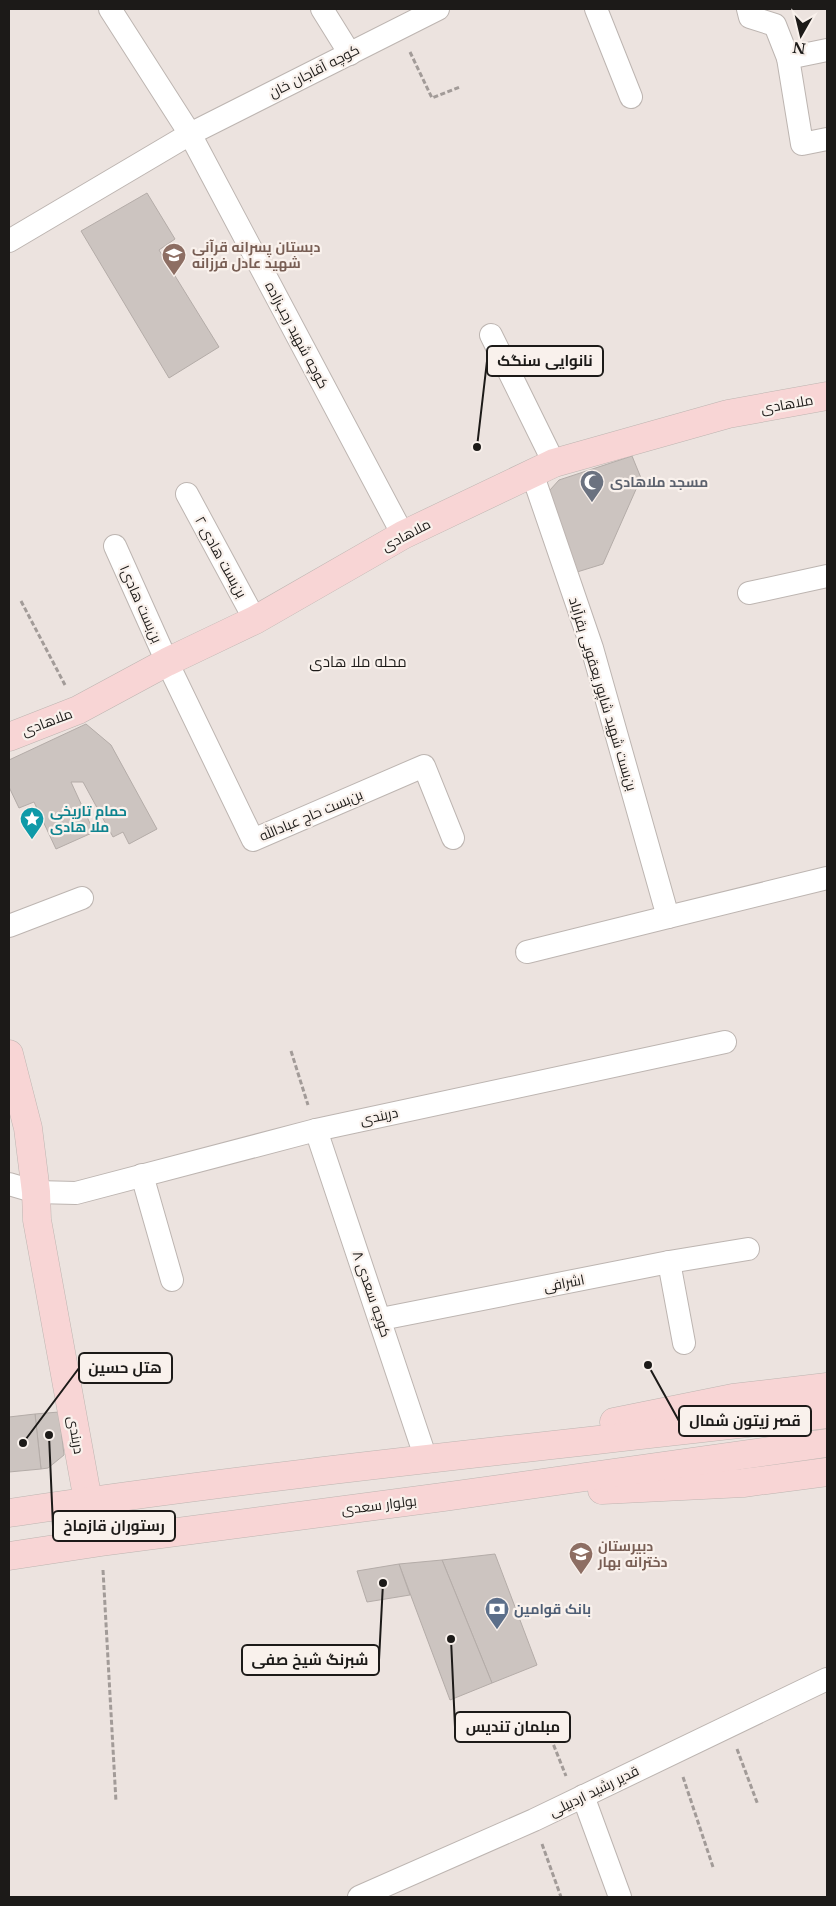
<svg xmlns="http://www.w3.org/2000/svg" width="836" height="1906" viewBox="0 0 836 1906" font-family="'Libre Baskerville',Cairo,serif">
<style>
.building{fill:#ccc4c0;stroke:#b4aca8}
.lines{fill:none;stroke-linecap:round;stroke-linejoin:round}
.street-casing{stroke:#bdb5b1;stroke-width:24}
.secondary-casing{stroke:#bdb5b1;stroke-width:29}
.path{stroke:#a29b98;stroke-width:3;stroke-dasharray:5 2.5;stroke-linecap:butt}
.street{stroke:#fff;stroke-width:22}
.secondary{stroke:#f8d5d5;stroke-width:28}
.labels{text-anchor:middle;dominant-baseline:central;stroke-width:4.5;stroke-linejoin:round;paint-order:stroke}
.street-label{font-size:14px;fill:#1c1a18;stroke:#f9f1ec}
.education-label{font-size:14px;font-weight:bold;fill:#785e54;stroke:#f9f1ec;text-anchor:start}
.worship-label{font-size:14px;font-weight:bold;fill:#5b616d;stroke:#f9f1ec;text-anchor:start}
.culture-label{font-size:14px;font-weight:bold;fill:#0d838f;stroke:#f9f1ec;text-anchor:start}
.service-label{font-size:14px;font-weight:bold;fill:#4e5e75;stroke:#f9f1ec;text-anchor:start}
.neighbourhood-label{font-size:15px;fill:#1c1a18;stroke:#f9f1ec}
.leader{fill:none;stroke:#1c1a18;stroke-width:2}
.callout-dot{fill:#1c1a18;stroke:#f9f1ec;stroke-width:2}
.callout{fill:#f9f1ec;stroke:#1c1a18;stroke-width:2}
.callout-label{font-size:15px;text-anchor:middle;font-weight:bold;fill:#1c1a18}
</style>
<rect width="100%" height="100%" fill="#ece3df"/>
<g class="building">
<path d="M147 193 175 239 159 250 219 347 169 378 81 231Z"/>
<path d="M632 456 641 478 603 564 577 572 556 515 550 490 559 480Z"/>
<path d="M86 724 111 745 157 829 129 844 123 832 113 837 83 782H71L94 832 56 849 34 802 19 808 9 787V760Z"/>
<path d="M59 1412 64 1455 48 1468 41 1469 35 1414Z"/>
<path d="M35 1414 41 1469 9 1472V1417Z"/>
<path d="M495 1554 537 1665 492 1683 442 1560Z"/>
<path d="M442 1560 492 1683 450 1700 399 1564Z"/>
<path d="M399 1564 410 1595 367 1602 357 1571Z"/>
</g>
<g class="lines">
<defs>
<g id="street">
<path d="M110 9 190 134 403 535"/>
<path d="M322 9 350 54"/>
<path d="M596 9 631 97"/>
<path d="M748 9 750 17 775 25 788 58 802 144 827 139"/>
<path d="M788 58 827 50"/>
<path d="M9 241 190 134 438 9"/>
<path d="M491 335 554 463"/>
<path d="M532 473 592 648 668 917 827 878"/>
<path d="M187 494 255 620"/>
<path d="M115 546 167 662 253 840 424 766 453 838"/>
<path d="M749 593 827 576"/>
<path d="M9 926 82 898"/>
<path d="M527 952 668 917"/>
<path d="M316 1130 426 1459"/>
<path d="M142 1175 172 1280"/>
<path d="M9 1184 36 1192 76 1193 316 1130 725 1042"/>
<path d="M669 1262 684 1343"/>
<path d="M381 1319 669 1262 748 1249"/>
<path d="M583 1796 620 1897"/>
<path d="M359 1897 534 1820 827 1679"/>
</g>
<g id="secondary">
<path d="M9 737 78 710 167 662 255 620 403 535 554 463 728 414 827 396"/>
<path d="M9 1054 28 1128 36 1192 37 1220 88 1501"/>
<path d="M614 1422 733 1398 827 1387"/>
<path d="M602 1490 743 1483 827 1472"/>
<path d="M9 1513C281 1472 554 1446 827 1414"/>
<path d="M9 1556 101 1542 443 1497 827 1443"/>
</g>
</defs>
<use href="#street" class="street-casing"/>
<use href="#secondary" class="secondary-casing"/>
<g class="path">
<path d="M410 52 432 98 460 87"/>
<path d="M21 601 65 685"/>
<path d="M291 1051 308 1105"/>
<path d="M103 1570 116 1802"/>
<path d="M548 1731 566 1776"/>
<path d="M737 1749 758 1805"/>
<path d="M683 1777 713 1867"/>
<path d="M542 1844 561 1897"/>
</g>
<use href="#street" class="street"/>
<use href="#secondary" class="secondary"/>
</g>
<defs>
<symbol id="school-pin" viewBox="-11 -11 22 30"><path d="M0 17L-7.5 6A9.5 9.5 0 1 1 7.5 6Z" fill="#8d6e63" stroke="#f9f1ec"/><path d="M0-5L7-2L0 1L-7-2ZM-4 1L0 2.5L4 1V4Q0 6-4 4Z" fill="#fff"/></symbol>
<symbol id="mosque-pin" viewBox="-11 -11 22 30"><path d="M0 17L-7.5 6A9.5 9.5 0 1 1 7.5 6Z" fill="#6b7280" stroke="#f9f1ec"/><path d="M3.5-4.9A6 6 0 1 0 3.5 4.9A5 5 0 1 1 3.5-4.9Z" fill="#fff"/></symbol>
<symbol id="sight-pin" viewBox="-11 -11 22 30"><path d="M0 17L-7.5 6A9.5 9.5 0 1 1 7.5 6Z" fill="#0f9aa8" stroke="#f9f1ec"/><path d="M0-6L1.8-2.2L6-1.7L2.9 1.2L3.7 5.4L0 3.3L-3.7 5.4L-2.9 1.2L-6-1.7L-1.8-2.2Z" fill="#fff"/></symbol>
<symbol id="bank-pin" viewBox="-11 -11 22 30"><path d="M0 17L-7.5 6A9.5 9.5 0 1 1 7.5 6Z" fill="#5c6f8a" stroke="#f9f1ec"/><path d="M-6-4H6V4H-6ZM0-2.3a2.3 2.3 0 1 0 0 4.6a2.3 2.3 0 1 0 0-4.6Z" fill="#fff"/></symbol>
</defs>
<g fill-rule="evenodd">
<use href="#school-pin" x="160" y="241" width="28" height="38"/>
<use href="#mosque-pin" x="578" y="468" width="28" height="38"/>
<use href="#sight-pin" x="18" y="805" width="28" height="38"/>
<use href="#school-pin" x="567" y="1540" width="28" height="38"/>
<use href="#bank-pin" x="483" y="1595" width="28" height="38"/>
</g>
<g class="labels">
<g class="street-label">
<text transform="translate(314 71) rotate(-27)">کوچه آقاجان خان</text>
<text transform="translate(297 335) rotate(62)">کوچه شهید رجب‌زاده</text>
<text transform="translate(787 404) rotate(-10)">ملاهادی</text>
<text transform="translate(406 535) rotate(-28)">ملاهادی</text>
<text transform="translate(221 557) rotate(61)">بن‌بست هادی ۲</text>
<text transform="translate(141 604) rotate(66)">بن‌بست هادی۱</text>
<text transform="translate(603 694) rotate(73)">بن‌بست شهید شاپور یعقوبی بقرآباد</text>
<text transform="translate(47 722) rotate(-21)">ملاهادی</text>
<text transform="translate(311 815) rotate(-23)">بن‌بست حاج عبادالله</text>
<text transform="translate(379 1116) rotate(-12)">دربندی</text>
<text transform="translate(564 1283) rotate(-11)">اشرافی</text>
<text transform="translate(372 1294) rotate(71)">کوچه سعدی ۸</text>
<text transform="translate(76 1435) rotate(80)">دربندی</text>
<text transform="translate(379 1505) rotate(-7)">بولوار سعدی</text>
<text transform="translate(594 1791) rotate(-26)">قدیر رشید اردبیلی</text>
</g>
<g class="education-label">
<text x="192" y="247">دبستان پسرانه قرآنی<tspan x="192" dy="16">شهید عادل فرزانه</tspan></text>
<text x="598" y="1546">دبیرستان<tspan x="598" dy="16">دخترانه بهار</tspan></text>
</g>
<g class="worship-label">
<text x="610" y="482">مسجد ملاهادی</text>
</g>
<g class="culture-label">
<text x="50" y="811">حمام تاریخی<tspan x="50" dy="16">ملا هادی</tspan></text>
</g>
<g class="service-label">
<text x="514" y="1609">بانک قوامین</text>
</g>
<g class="neighbourhood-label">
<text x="358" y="661">محله ملا هادی</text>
</g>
</g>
<path class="leader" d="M477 447L487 361M23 1443L79 1368M648 1365L679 1421M49 1435L53 1526M383 1583L379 1660M451 1639L455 1727"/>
<g class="callout-dot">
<circle cx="477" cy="447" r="5"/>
<circle cx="23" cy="1443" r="5"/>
<circle cx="648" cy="1365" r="5"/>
<circle cx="49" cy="1435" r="5"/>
<circle cx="383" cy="1583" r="5"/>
<circle cx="451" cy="1639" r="5"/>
</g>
<g class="callout">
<rect x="487" y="346" width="116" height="30" rx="5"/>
<rect x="79" y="1353" width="93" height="30" rx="5"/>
<rect x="679" y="1406" width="132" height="30" rx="5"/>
<rect x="53" y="1511" width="122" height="30" rx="5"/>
<rect x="242" y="1645" width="137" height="30" rx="5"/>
<rect x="455" y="1712" width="115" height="30" rx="5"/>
</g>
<g class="callout-label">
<text x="545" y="366">نانوایی سنگک</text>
<text x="125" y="1373">هتل حسین</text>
<text x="745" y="1426">قصر زیتون شمال</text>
<text x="114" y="1531">رستوران قازماخ</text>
<text x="310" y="1665">شبرنگ شیخ صفی</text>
<text x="513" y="1732">مبلمان تندیس</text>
</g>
<rect width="836" height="1906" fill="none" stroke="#1c1a18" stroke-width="20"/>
<g transform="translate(801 35) rotate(188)" stroke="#f9f1ec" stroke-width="4" paint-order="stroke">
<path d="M0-4L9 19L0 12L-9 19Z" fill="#1c1a18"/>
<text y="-8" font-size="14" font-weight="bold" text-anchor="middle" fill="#1c1a18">N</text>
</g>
</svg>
